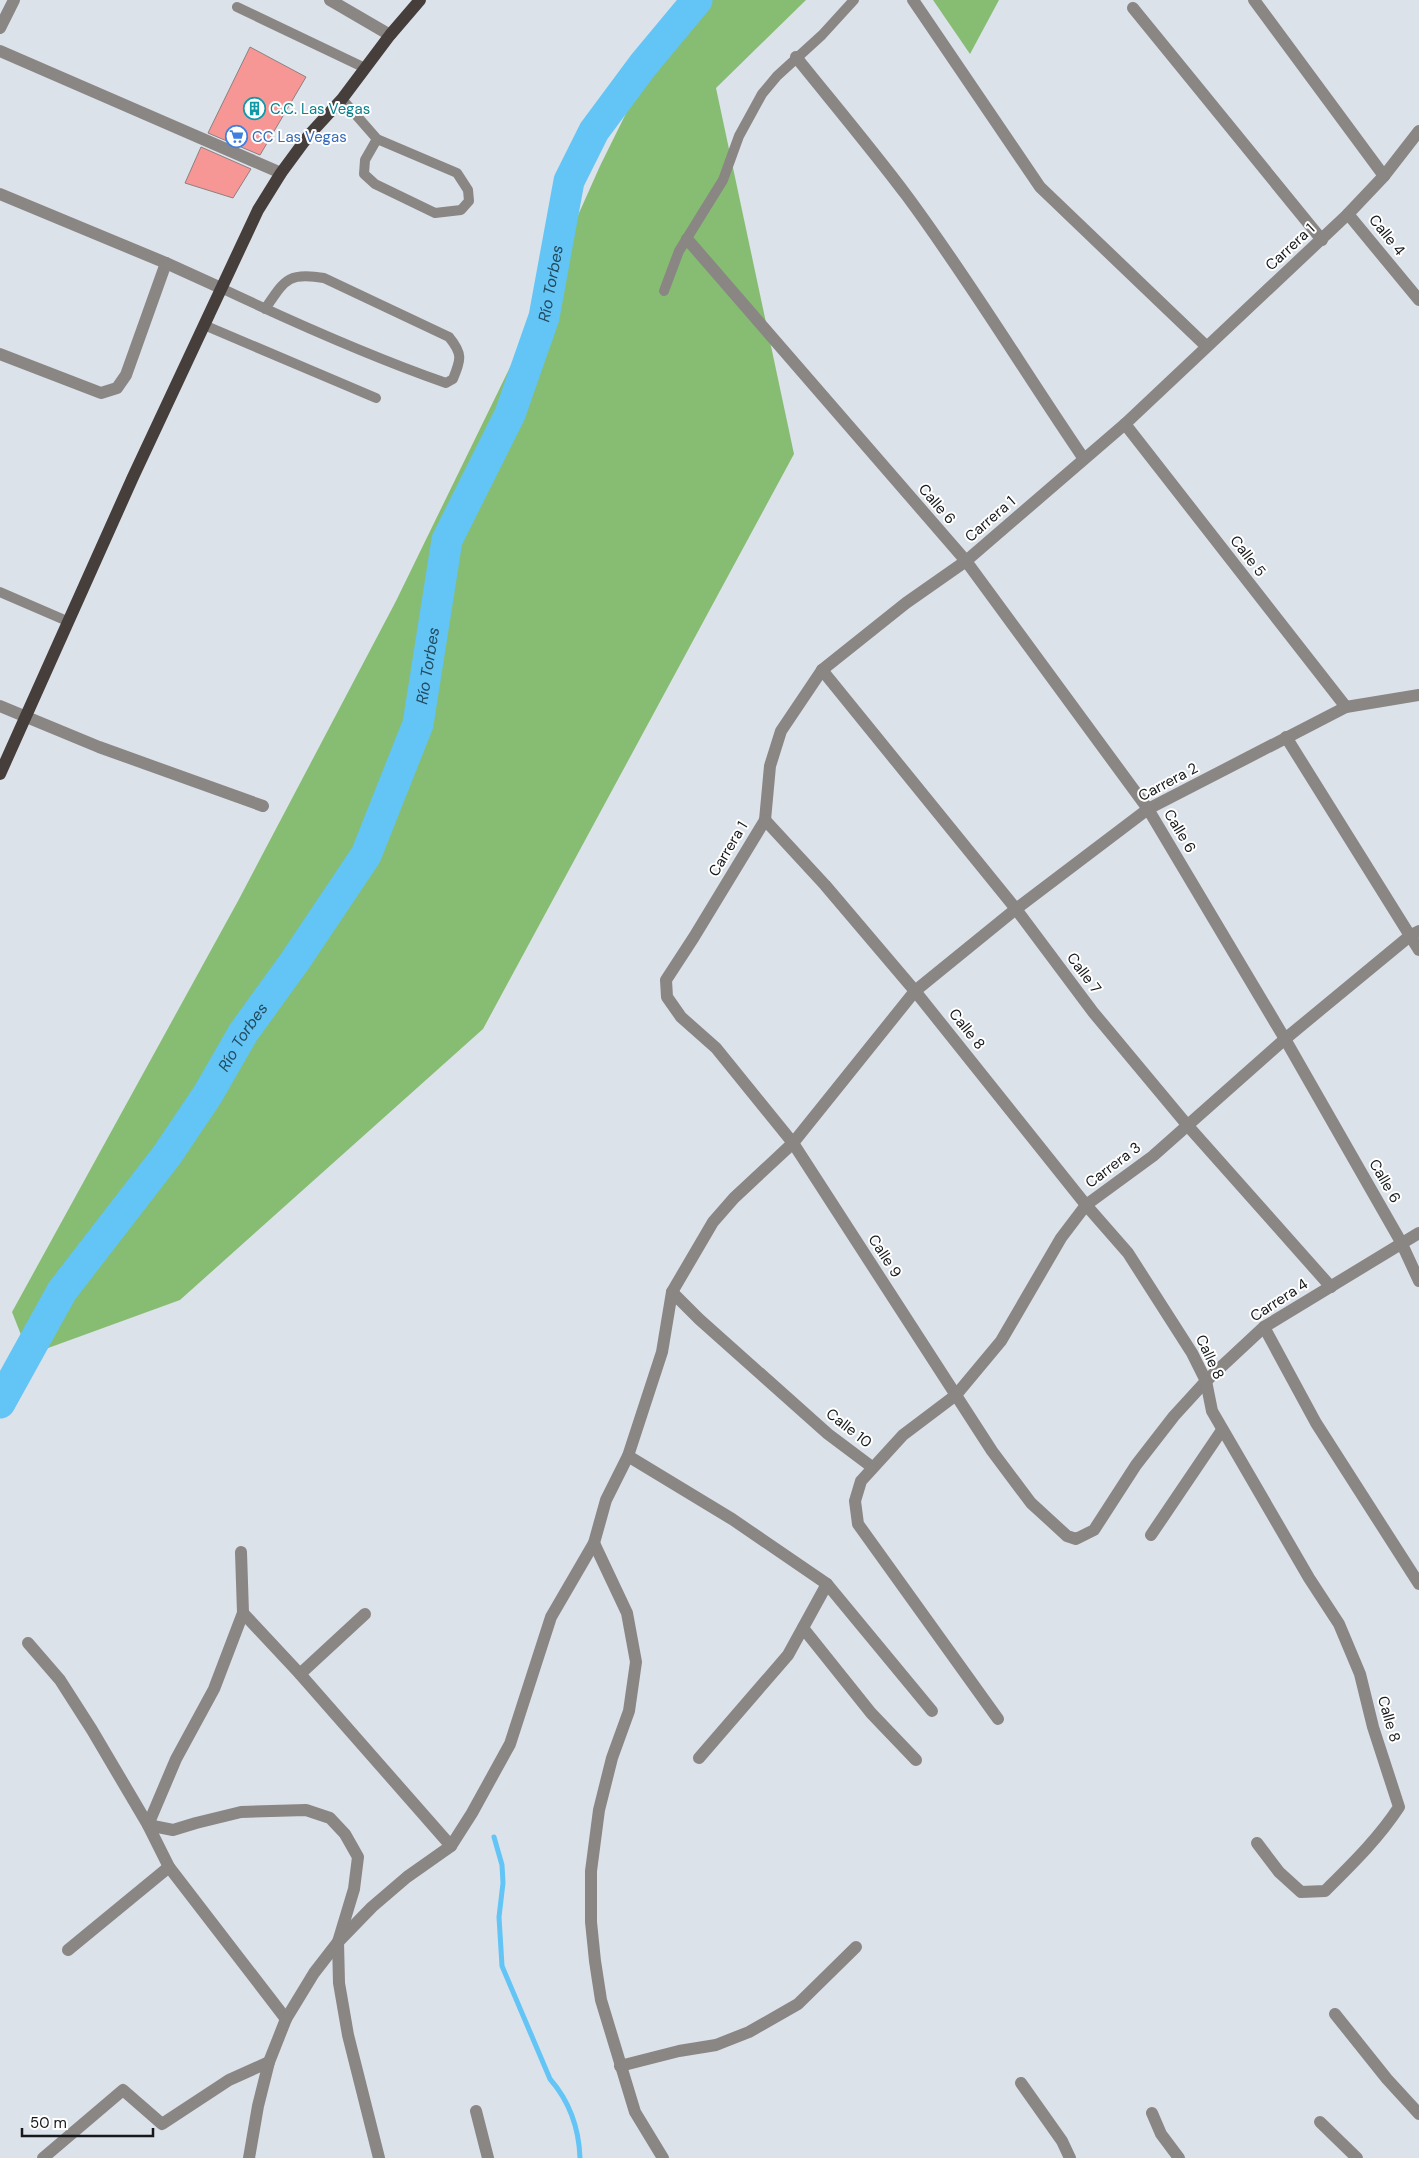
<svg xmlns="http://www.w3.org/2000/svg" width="1419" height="2158" viewBox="0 0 1419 2158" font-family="'DM Sans',sans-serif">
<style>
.forest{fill:#87bd73}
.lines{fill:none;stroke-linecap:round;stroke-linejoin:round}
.stream{stroke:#63c4f6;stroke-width:5}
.river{stroke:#63c4f6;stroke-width:31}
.building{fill:#f79795;stroke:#8b8080}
.service{stroke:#8a8684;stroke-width:10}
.minor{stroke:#8a8684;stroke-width:12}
.primary{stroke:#453e3b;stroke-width:12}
.labels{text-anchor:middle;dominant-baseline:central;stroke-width:4;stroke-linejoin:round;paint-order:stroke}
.culture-label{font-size:15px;fill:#0d838f;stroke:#fff;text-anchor:start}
.shop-label{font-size:15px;fill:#366cbe;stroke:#fff;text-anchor:start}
.street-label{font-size:15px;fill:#16181b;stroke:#fff}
.water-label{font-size:16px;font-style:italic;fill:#224b60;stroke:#fff}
</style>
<rect width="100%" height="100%" fill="#dce2ea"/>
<g class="forest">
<path d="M682 0H806L716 88 794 454 483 1029 180 1300 29 1355 12 1312 238 901 396 601 513 361 600 166Z"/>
<path d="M933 0H999L970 54Z"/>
</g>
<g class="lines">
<path class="stream" d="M494 1837 502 1865 503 1883 499 1917 502 1966 550 2079C570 2102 579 2128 580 2158"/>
<path class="river" id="s1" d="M0 1403 62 1291 167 1155 208 1094 243 1033 295 961 366 855 418 724 447 540 510 414 544 317 569 181 594 131 643 65 697 0"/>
</g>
<g class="building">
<path d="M250 47 306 77 260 155 208 133Z"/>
<path d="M201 147 251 169 233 198 185 183Z"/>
</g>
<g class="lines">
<g class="service">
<path d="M237 7 365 68"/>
<path d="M342 99 377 139 457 173 468 190 469 201 461 210 435 213 375 184 364 174 365 160 377 139"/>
<path d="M221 288C295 323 369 356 446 383L453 379C461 359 463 354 449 337L324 278C287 272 285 280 265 309"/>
<path d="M664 291 679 251 723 180 739 136 762 94 777 76 822 35 854 0"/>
<path d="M204 325 376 398"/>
<path d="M0 592 67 621"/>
</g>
<g class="minor">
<path d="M330 0 390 35"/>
<path d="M913 0 1040 187 1206 346"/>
<path d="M1254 0 1384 176"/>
<path d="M1133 8 1322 240"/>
<path d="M0 28 14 0"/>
<path d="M0 51 281 173"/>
<path d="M796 57C833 103 871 148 907 196 970 281 1024 371 1084 459"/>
<path d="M1419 131 1384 176 1348 214 1125 424 966 561 906 603 822 670 781 731 770 766 765 820 694 937 666 980 667 997 681 1017 716 1048 793 1143 992 1451 1031 1503 1067 1536 1076 1539 1094 1530 1136 1465 1174 1416 1206 1381 1264 1327 1419 1233"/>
<path d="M0 194 166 263 221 288"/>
<path d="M1348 214 1419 300"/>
<path d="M687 239 966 561 1148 809 1285 1039 1401 1242 1419 1281"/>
<path d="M0 354 101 393 117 388 126 375 166 263"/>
<path d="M1125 424 1346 707"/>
<path d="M822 670 1016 909 1093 1012 1188 1126 1331 1287"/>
<path d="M0 706 99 747 263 806"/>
<path d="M1286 737 1419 950"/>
<path d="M765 820 825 885 915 991 1086 1205 1128 1253 1192 1353 1206 1381 1212 1411 1309 1578 1339 1624 1360 1674 1373 1727 1399 1807C1378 1839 1352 1864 1325 1891L1301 1892 1279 1872 1257 1843"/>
<path d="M672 1292 699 1319 828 1434 872 1467"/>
<path d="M1264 1327 1316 1423 1419 1584"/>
<path d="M628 1456 732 1519 827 1584 788 1655 699 1758"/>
<path d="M1151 1535 1222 1430"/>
<path d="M594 1543 627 1613 636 1662 629 1711 612 1758 599 1810 591 1871V1922L595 1961 601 2000 635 2112 663 2158"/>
<path d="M241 1552 243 1613 214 1689 176 1759 148 1825 173 1830 196 1823 241 1812 306 1810 330 1818 345 1834 358 1857 354 1889 338 1942 339 1983 348 2035 379 2158"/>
<path d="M827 1584 932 1711"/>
<path d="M243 1613 300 1674 451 1846"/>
<path d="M803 1628 871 1713 916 1760"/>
<path d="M28 1643 60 1680 92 1730 148 1825 169 1867 286 2019"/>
<path d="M300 1674 365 1614"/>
<path d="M998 1719 858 1524 855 1501 861 1481 903 1435 956 1395 1001 1341 1061 1238 1086 1205 1153 1156 1285 1039 1411 935 1419 931"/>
<path d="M68 1950 169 1867"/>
<path d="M1335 2014 1387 2079 1419 2114"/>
<path d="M620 2066 679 2051 716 2045 749 2032 798 2004 856 1947"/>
<path d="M1021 2083 1062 2141 1070 2158"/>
<path d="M476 2111 488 2158"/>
<path d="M1152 2113 1161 2134 1179 2158"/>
<path d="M1320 2122 1357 2158"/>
<path d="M43 2158 123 2090 162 2124 229 2080 269 2062"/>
<path d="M249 2158 258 2106 269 2062 286 2019 314 1973 338 1942 372 1907 407 1877 451 1846 472 1813 510 1744 551 1617 594 1543 606 1500 628 1456 662 1352 672 1292 713 1222 734 1198 793 1143 915 991 1016 909 1148 809 1346 707 1419 695"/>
</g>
<path class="primary" d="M0 774 133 477 258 210 281 173 309 135 342 99 390 35 420 0"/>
</g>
<defs>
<symbol id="building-ring" viewBox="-11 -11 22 22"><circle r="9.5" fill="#fff" stroke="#0f9aa8" stroke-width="1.5"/><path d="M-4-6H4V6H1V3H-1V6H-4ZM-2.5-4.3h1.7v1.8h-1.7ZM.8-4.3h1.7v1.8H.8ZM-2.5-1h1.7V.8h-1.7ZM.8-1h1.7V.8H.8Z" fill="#0f9aa8"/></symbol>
<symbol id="supermarket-ring" viewBox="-11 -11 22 22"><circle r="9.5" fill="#fff" stroke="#3f7fe0" stroke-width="1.5"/><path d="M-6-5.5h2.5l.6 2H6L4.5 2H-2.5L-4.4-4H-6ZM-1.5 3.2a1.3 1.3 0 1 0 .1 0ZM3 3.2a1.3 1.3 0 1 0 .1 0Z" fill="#3f7fe0"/></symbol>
</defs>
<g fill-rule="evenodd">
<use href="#building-ring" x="242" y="96" width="25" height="25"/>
<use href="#supermarket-ring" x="224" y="124" width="25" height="25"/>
</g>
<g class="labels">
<g class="culture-label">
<text x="270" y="109">C.C. Las Vegas</text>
</g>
<g class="shop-label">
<text x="252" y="137">CC Las Vegas</text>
</g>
<g class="street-label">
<text transform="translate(1387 235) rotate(51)">Calle 4</text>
<text transform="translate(1290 247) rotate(-43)">Carrera 1</text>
<text transform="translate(937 504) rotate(49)">Calle 6</text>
<text transform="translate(990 519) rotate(-41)">Carrera 1</text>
<text transform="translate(1248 556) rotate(52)">Calle 5</text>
<text transform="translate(1168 782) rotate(-28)">Carrera 2</text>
<text transform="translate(1180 831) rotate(59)">Calle 6</text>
<text transform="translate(728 849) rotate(-59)">Carrera 1</text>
<text transform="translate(1084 973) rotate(53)">Calle 7</text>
<text transform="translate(967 1029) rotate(51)">Calle 8</text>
<text transform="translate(1113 1165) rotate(-37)">Carrera 3</text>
<text transform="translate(1385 1181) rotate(60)">Calle 6</text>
<text transform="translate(885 1256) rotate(57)">Calle 9</text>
<text transform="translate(1279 1300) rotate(-33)">Carrera 4</text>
<text transform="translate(1210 1357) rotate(65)">Calle 8</text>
<text transform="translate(849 1428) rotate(38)">Calle 10</text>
<text transform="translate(1389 1719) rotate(74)">Calle 8</text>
</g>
<g class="water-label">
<text stroke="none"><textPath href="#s1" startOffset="1265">Río Torbes</textPath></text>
<text stroke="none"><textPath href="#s1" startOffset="860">Río Torbes</textPath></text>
<text stroke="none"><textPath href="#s1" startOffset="440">Río Torbes</textPath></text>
</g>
</g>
<path d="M22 2128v8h131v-8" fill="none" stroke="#16181b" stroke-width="2.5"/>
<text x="30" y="2128" font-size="15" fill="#16181b" stroke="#ffffff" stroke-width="4" paint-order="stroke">50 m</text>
</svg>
